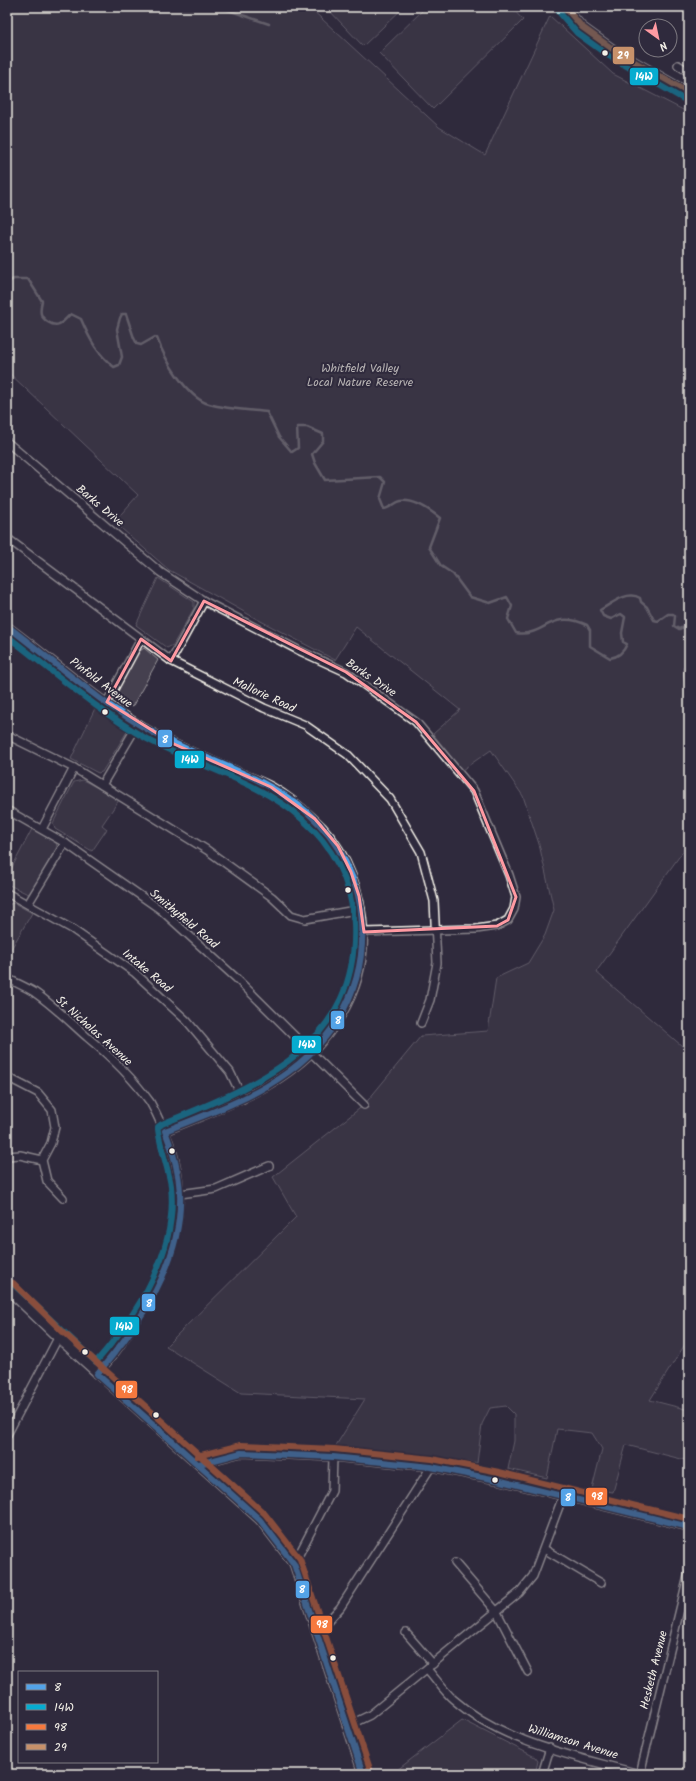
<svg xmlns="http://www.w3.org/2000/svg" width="696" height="1781" viewBox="0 0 696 1781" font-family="Kalam,sans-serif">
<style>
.green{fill:#454050;stroke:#9c989c}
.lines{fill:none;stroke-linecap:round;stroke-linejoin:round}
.stream{stroke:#a19ea0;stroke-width:2.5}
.minor-casing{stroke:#f4f1e8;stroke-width:10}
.tertiary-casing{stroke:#f4f1e8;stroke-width:11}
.minor{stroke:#2f2a3d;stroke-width:7}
.tertiary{stroke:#2f2a3d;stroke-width:8}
.bus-1-casing{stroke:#2f2a3d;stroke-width:9}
.bus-2-casing{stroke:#2f2a3d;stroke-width:9}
.bus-3-casing{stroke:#2f2a3d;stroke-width:9}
.bus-4-casing{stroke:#2f2a3d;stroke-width:9}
.bus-1{stroke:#53a3e8;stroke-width:6}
.bus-2{stroke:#06acd0;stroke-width:6}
.bus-3{stroke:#f6793e;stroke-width:6}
.bus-4{stroke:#c7916a;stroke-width:6}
.marked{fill:none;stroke:#ff9aa2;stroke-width:3;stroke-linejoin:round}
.bus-dot{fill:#f4f1e8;stroke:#2f2a3d;stroke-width:1.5}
.labels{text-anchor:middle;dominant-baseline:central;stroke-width:4;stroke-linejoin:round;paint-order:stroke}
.park-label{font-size:12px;fill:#b7b3b3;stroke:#2f2a3d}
.street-label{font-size:12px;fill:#f4f1e8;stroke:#2f2a3d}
.line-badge{stroke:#2f2a3d;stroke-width:1.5}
.badge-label{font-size:11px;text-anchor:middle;font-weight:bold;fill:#fff}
</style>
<rect width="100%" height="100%" fill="#2f2a3d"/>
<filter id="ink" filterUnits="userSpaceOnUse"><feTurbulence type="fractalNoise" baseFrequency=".025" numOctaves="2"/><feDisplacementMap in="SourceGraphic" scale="8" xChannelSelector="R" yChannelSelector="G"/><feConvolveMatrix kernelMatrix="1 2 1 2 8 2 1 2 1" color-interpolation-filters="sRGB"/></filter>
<g filter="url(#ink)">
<g class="green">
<path d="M7 7H309L439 127 485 155 550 16 613 74 689 113V843L596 972 689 1052V1338L650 1400 689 1410V1461L626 1445 613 1492 592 1489 602 1449 592 1433 557 1429 547 1478 508 1469 514 1441V1414L506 1406 490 1408 482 1424 477 1463 335 1447 365 1399 241 1393 166 1346 296 1217 273 1177 364 1105 421 1036 488 1031 496 978 528 963 545 935 554 910 539 844 523 796 491 750 462 770 433 734 460 710 356 627 335 660 255 618 169 570 114 522 138 495 7 371Z"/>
<path d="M326 7H404L363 46Z"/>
<path d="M426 7H511L523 20 433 109 379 53Z"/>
<path d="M158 578 194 602V608L173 645 167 648 136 625Z"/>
<path d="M144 648 158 660 132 707 117 698 116 694 137 653Z"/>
<path d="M97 704 128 727V730L102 772 98 773 71 759Z"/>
<path d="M83 780 119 800 102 825 107 829 92 851 55 829 53 823 74 782Z"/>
<path d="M32 829 56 842 57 847 31 892 28 894 7 884V877Z"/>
<path d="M14 903 32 913 7 956V908L10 904Z"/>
<path d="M462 1720 535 1757 538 1761 535 1774H392Z"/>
</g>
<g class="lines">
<g class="stream">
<path d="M219 7 269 24"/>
<path d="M7 282 14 279H28L42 301C41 305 40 310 41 314 43 320 53 327 59 324 65 322 66 317 71 314L81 319C89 338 97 354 114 367L119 365 122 357 117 329 120 318 122 314H126L134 338 137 344 141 345 155 337 157 338C164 358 187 398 209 404 227 409 248 410 267 412L279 437 292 452 298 448 297 427H307L323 434V441L312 454 315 463 325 480 380 477 385 482 380 499 384 509C391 508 395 502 401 501 415 499 430 510 440 518L429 547 441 566 453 574 470 597 490 603 507 597 512 606 508 619 516 633C543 638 551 608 587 625L590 630V646L610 658C618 657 624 651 627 644L623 642 622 633 625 617 621 614 611 619 603 616 600 610C611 604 627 590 640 598L641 602 647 607 654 620 658 621 668 614H673L675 616 674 626 679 629 689 625"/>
<path d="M689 663 684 668C684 678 685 685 689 694"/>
</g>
<defs>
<g id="minor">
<path d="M678 65 689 72"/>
<path d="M7 442 160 572 204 601 298 650 346 672 416 722 474 791 509 875 516 897 514 909 508 920 497 926 476 929 364 932"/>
<path d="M7 538 171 661 264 708 305 725 348 755 390 799 421 852 434 901 437 963 430 1000 421 1023"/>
<path d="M7 626C51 658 92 696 138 724 169 744 205 757 239 772 249 777 261 781 272 787 286 795 300 806 313 818 341 842 357 879 362 916 372 989 329 1050 267 1086 235 1104 199 1117 165 1131"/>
<path d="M171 661 204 601"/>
<path d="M107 702 141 639"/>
<path d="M7 735 74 768 207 850 272 897 291 915 305 919 361 909"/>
<path d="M102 785 138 724"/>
<path d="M7 810 65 843 161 910 236 978 364 1105"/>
<path d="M42 829 74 768"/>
<path d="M7 893 72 929 135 973 187 1021 230 1072 243 1099"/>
<path d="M28 904 65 843"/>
<path d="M7 978C16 983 26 987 34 992 53 1005 70 1022 87 1037 110 1056 132 1077 150 1102 154 1109 158 1117 161 1124 195 1190 178 1252 142 1312 128 1334 115 1355 97 1374"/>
<path d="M7 1077 38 1093 52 1110 55 1127 51 1143 42 1160 47 1181 63 1198"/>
<path d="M8 1156 20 1155 42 1160"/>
<path d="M180 1194 216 1189 269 1166"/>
<path d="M7 1435 58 1338"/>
<path d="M199 1464 241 1453 333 1457 431 1467 497 1480 689 1527"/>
<path d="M544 1549 601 1583"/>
<path d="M455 1563 497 1612 528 1672"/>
<path d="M294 1564 332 1491 333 1457"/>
<path d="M317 1633 340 1608 431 1467"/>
<path d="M406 1633 433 1664"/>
<path d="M427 1669C436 1679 444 1691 453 1699 504 1744 576 1756 639 1774"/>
<path d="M347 1726 370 1715 519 1593 533 1576 563 1496"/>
<path d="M542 1774 550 1748"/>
<path d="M640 1774 689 1572"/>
</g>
<g id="tertiary">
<path d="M565 7 582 27 614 50 689 93"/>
<path d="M7 1289 58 1338 260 1520 294 1564 363 1774"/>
</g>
</defs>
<use href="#minor" class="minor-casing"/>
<use href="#tertiary" class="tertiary-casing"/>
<use href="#minor" class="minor"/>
<use href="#tertiary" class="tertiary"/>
<defs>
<g id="bus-1">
<path d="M7 626C55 662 99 703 152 732 203 761 262 773 307 812 339 841 360 880 362 923 366 995 328 1050 267 1086 235 1105 199 1117 165 1131 173 1151 179 1171 180 1193 183 1262 140 1324 97 1374L260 1520 294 1564 363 1774"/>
<path d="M199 1464 241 1453 333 1457 431 1467 497 1480 689 1527"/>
</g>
<g id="bus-2">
<path d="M559 12 577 33 609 56 685 100"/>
<path d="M7 636C53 671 97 711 147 739 198 767 258 780 302 819 332 845 352 882 354 923 360 1046 257 1085 162 1124L158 1127C156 1132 170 1175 171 1186 178 1251 137 1315 96 1362L12 1283"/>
</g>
<g id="bus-3">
<path d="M13 1283 63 1332 265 1514 300 1559 371 1772"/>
<path d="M197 1456 241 1445 334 1449 432 1459 499 1472 689 1519"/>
</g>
<path id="bus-4" d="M565 7 582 27 614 50 689 93"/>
</defs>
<use href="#bus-1" class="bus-1-casing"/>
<use href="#bus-2" class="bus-2-casing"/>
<use href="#bus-3" class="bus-3-casing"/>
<use href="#bus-4" class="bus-4-casing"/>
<use href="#bus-1" class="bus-1"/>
<use href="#bus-2" class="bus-2"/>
<use href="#bus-3" class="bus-3"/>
<use href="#bus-4" class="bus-4"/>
</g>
</g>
<path d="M0 0H696V1781H0ZM204 601 346 672 416 722 474 791 516 897 508 920 497 926 364 932 359 896 351 872 338 846 315 819 271 787 174 744 107 702 141 639 171 661Z" fill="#2f2a3d" fill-opacity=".55" fill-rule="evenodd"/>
<path class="marked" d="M204 601 346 672 416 722 474 791 516 897 508 920 497 926 364 932 359 896 351 872 338 846 315 819 271 787 174 744 107 702 141 639 171 661Z"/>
<g class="bus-dot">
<circle cx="605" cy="53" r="3.5"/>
<circle cx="105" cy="712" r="3.5"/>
<circle cx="348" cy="890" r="3.5"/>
<circle cx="172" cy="1151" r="3.5"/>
<circle cx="85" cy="1352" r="3.5"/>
<circle cx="156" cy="1415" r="3.5"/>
<circle cx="495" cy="1480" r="3.5"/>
<circle cx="333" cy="1658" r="3.5"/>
</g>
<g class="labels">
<g class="park-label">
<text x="360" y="368">Whitfield Valley<tspan x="360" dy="14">Local Nature Reserve</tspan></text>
</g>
<g class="street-label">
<text transform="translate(100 506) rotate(40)">Barks Drive</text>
<text transform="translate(371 678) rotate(34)">Barks Drive</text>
<text transform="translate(101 683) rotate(37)">Pinfold Avenue</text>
<text transform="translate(264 695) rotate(25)">Mallorie Road</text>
<text transform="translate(184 919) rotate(40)">Smithyfield Road</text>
<text transform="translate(147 971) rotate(40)">Intake Road</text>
<text transform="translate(94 1031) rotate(42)">St Nicholas Avenue</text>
<text transform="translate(654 1670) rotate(-76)">Hesketh Avenue</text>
<text transform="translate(573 1742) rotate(17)">Williamson Avenue</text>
</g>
</g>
<g class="line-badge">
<rect x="612" y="46" width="23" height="19" rx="4" fill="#c7916a"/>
<rect x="629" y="67" width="30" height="19" rx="4" fill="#06acd0"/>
<rect x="157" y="729" width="16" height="19" rx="4" fill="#53a3e8"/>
<rect x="174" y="750" width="31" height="19" rx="4" fill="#06acd0"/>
<rect x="330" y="1010" width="15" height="20" rx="4" fill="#53a3e8"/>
<rect x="291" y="1035" width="31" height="19" rx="4" fill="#06acd0"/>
<rect x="141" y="1293" width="15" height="19" rx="4" fill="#53a3e8"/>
<rect x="109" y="1316" width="31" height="20" rx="4" fill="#06acd0"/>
<rect x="115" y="1380" width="23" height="19" rx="4" fill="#f6793e"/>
<rect x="585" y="1487" width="23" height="19" rx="4" fill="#f6793e"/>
<rect x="560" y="1488" width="16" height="19" rx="4" fill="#53a3e8"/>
<rect x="295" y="1580" width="15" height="19" rx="4" fill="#53a3e8"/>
<rect x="310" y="1615" width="23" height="19" rx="4" fill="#f6793e"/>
</g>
<g class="badge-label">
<text x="623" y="59">29</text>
<text x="644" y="80">14W</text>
<text x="165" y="743">8</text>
<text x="190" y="763">14W</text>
<text x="338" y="1024">8</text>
<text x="307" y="1048">14W</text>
<text x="149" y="1307">8</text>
<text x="124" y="1330">14W</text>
<text x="127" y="1393">98</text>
<text x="597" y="1500">98</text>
<text x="568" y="1501">8</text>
<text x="302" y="1593">8</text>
<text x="322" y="1628">98</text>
</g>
<rect width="696" height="1781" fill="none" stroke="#2f2a3d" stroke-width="24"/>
<rect x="12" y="12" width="672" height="1757" fill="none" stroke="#f4f1e8" stroke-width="1.5" filter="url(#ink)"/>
<rect x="18" y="1671" width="140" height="92" fill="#2f2a3d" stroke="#7e7a81"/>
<rect x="26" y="1684" width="20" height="6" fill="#53a3e8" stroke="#7e7a81"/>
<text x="54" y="1691" font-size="12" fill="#f4f1e8">8</text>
<rect x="26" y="1704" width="20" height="6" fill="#06acd0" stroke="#7e7a81"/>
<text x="54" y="1711" font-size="12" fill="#f4f1e8">14W</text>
<rect x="26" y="1724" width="20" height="6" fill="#f6793e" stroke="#7e7a81"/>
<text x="54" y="1731" font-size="12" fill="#f4f1e8">98</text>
<rect x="26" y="1744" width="20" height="6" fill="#c7916a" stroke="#7e7a81"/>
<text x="54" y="1751" font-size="12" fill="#f4f1e8">29</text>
<g transform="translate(658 38) rotate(147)"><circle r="19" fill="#2f2a3d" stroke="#7e7a81"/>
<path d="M0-3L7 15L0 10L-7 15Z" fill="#ff9aa2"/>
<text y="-6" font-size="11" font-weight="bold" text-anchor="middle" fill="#f4f1e8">N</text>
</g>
</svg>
